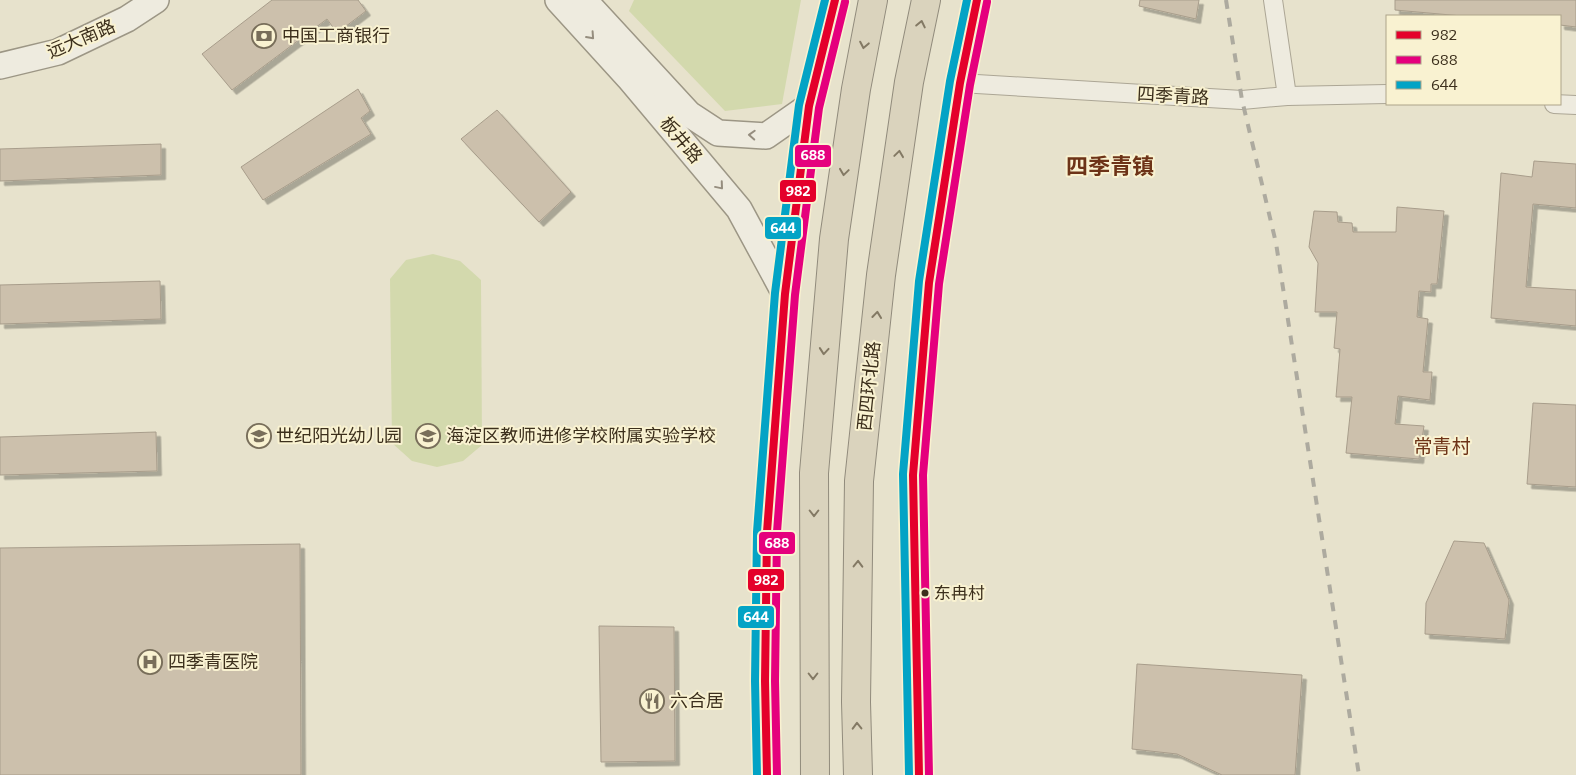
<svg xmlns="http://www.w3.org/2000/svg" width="1576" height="775" viewBox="0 0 1576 775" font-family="Bitter,'Noto Sans SC',serif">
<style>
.green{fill:#d3d9ad}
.building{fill:#ccc0ac;stroke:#a89d8b;filter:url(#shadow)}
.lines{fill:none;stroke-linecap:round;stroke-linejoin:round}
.street-casing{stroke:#aca695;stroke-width:20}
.secondary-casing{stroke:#9c9685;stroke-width:28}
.highway-casing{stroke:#918b7c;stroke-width:30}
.street{stroke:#eeebdf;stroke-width:18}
.secondary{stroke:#eeebdf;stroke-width:25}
.highway{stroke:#dad3bd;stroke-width:28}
.rail{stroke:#adaa9f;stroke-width:4;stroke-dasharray:9 9;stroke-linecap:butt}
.bus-1-casing{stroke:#f9f2d1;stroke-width:11}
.bus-2-casing{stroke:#f9f2d1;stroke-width:11}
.bus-3-casing{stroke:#f9f2d1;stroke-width:11}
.bus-1{stroke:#e4002b;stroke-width:8}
.bus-2{stroke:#e5007d;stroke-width:8}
.bus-3{stroke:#03a3c5;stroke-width:8}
.oneway{stroke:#837964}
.oneway2{stroke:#958d7e}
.bus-dot{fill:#3c2f1c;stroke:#f9f2d1;stroke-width:2}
.labels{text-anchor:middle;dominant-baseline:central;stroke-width:4;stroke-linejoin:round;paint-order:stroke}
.bus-label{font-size:17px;fill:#3c2f1c;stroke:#f9f2d1;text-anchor:start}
.poi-label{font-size:18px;fill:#3c2f1c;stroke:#f9f2d1;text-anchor:start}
.street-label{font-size:18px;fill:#3c2f1c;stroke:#f9f2d1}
.neighbourhood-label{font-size:19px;fill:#6d3317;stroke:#f9f2d1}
.district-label{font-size:22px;font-weight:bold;fill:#6d3317;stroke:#f9f2d1}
.line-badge{stroke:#f9f2d1;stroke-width:2}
.badge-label{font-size:14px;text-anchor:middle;font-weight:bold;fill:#fff}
</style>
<defs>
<filter id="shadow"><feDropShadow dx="4.5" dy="4.5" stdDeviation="0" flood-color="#0004"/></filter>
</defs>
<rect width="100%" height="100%" fill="#e7e2cc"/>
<g class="green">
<path d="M634 0H801L782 104 725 111 629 11Z"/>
<path d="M433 254 460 261 481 280 482 445 463 461 437 467 412 461 392 443 390 279 406 260Z"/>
</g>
<g class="building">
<path d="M272 0H358L366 11 337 33 327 19 232 90 202 54Z"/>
<path d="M1140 0H1199L1196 19 1139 6Z"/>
<path d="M1395 0H1576V27L1560 25V16H1462L1395 10Z"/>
<path d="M358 89 370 111 361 118 371 134 263 200 241 167Z"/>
<path d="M497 110 571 192 539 222 461 139Z"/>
<path d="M161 144V175L0 181V149Z"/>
<path d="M1534 161 1576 164V208L1533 204 1526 287 1576 290V326L1491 318 1501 173 1532 177Z"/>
<path d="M1397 207 1444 211 1437 284H1431V292L1419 291 1417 317 1428 319 1423 372H1432L1430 400 1398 396 1395 424 1424 426 1419 459 1346 453 1352 397H1336L1340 349 1334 348 1337 312H1315L1318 263 1309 247 1314 211 1337 212 1338 222 1352 223 1353 232H1396Z"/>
<path d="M160 281 161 319 0 324V285Z"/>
<path d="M1533 403 1576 405V487L1527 484Z"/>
<path d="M156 432 157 471 0 475V437Z"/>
<path d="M1454 541 1484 543 1509 600 1505 639 1425 634 1426 603Z"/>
<path d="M300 544 301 775H0V548Z"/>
<path d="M599 626 674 627 675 761 601 762Z"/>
<path d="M1137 664 1302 675 1295 775H1222L1177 754 1132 749Z"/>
</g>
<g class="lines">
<defs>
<g id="street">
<path d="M1273 0 1287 96"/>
<path d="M960 83 1242 100 1287 96 1387 94"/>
<path d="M1554 104 1576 105"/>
</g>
<g id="secondary">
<path d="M558 0 629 78 739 209 785 294"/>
<path d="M584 0 689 114 718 133 766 136 809 106"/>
<path d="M0 66 58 52 127 19 156 0"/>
<path d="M767 775 765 681 767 532 785 294 809 106 835 0"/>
<path d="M919 775 913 475 929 283 960 83 977 0"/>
</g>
<g id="highway">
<path d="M815 775 814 473 834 239 856 89 873 0"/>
<path d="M858 775 856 702 859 481 881 275 909 82 926 0"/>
</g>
</defs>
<use href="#street" class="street-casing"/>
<use href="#secondary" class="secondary-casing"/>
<use href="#highway" class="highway-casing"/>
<use href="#street" class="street"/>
<use href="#secondary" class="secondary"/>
<use href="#highway" class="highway"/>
<path class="rail" d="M1226 0 1242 100 1276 243 1359 775"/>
<defs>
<g id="bus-1">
<path d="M767 775 765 681 767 532 785 294 809 106 835 0"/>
<path d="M919 775 913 475 929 283 960 83 977 0"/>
</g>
<g id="bus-2">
<path d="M777 775 775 681 777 532 795 295 819 108 845 2"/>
<path d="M929 775 923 475 939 284 970 85 987 2"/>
</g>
<g id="bus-3">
<path d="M757 775 755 681 757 532 775 293 799 105 825 0"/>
<path d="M909 775 903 474 919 281 950 81 967 0"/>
</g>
</defs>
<use href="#bus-1" class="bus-1-casing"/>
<use href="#bus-2" class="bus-2-casing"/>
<use href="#bus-3" class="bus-3-casing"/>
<use href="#bus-1" class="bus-1"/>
<use href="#bus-2" class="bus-2"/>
<use href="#bus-3" class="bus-3"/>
</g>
<defs><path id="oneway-chevron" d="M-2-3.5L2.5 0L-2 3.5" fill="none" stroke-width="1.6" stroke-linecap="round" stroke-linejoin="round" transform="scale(1.25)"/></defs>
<g class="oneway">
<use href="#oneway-chevron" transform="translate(921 24) rotate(-78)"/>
<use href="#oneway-chevron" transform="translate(864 45) rotate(101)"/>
<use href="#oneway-chevron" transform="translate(899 154) rotate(-82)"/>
<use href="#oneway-chevron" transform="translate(844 172) rotate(98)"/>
<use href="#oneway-chevron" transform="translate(877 315) rotate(-84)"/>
<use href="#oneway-chevron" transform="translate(824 351) rotate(95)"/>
<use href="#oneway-chevron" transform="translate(814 513) rotate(90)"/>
<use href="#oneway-chevron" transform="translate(858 564) rotate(-89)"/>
<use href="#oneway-chevron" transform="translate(813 676) rotate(90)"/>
<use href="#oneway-chevron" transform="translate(857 726) rotate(-91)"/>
</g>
<g class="oneway2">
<use href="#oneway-chevron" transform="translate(591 36) rotate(48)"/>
<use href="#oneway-chevron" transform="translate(752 135) rotate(-177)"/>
<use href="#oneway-chevron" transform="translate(720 186) rotate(50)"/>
</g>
<defs>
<symbol id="bank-ring" viewBox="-11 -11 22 22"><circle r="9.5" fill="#f9f2d1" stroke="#786e5a" stroke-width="1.5"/><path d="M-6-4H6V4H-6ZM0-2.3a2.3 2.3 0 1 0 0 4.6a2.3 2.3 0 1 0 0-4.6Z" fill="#786e5a"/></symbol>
<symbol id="school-ring" viewBox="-11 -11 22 22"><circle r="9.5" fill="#f9f2d1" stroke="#786e5a" stroke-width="1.5"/><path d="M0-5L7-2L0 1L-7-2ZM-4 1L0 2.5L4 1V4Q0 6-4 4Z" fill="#786e5a"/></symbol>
<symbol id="hospital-ring" viewBox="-11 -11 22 22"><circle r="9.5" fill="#f9f2d1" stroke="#786e5a" stroke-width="1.5"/><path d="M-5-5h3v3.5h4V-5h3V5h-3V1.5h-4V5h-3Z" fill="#786e5a"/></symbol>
<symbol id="restaurant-ring" viewBox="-11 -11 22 22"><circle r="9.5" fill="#f9f2d1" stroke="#786e5a" stroke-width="1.5"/><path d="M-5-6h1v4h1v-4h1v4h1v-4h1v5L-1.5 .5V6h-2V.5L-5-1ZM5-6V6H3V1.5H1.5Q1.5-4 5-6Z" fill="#786e5a"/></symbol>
</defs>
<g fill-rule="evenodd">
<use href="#bank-ring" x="250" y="22" width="28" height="28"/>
<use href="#school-ring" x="245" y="422" width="28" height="28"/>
<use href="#school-ring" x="414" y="422" width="28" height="28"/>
<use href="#hospital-ring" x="136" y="648" width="28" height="28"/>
<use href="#restaurant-ring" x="638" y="687" width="28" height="28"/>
</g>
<circle class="bus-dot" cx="925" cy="593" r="4.5"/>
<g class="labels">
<g class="bus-label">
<text x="934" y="593">东冉村</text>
</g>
<g class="poi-label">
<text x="282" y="36">中国工商银行</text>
<text x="276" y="436">世纪阳光幼儿园</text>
<text x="446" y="436">海淀区教师进修学校附属实验学校</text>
<text x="168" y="662">四季青医院</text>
<text x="670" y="701">六合居</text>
</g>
<g class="street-label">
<text transform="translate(81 39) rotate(-23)">远大南路</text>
<text transform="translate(1173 96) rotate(3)">四季青路</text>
<text transform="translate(681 140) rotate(50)">板井路</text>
<text transform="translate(869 386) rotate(-84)">西四环北路</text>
</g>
<g class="neighbourhood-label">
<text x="1442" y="446">常青村</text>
</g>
<g class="district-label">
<text x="1110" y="166">四季青镇</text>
</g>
</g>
<g class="line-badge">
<rect x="794" y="144" width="38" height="24" rx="5" fill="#e5007d"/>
<rect x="779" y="179" width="38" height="24" rx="5" fill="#e4002b"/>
<rect x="764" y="216" width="38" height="24" rx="5" fill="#03a3c5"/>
<rect x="758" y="531" width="38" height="24" rx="5" fill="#e5007d"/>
<rect x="747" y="568" width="38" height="24" rx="5" fill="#e4002b"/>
<rect x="737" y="605" width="38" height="24" rx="5" fill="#03a3c5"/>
</g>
<g class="badge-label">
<text x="813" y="160">688</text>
<text x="798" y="196">982</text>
<text x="783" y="233">644</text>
<text x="777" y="548">688</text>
<text x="766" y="585">982</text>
<text x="756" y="622">644</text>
</g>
<rect x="1386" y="15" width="175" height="90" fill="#f9f2d1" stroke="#ada489"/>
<rect x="1396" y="31" width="25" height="8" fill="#e4002b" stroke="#ada489"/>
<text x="1431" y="40" font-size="15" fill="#3c2f1c">982</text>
<rect x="1396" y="56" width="25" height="8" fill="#e5007d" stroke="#ada489"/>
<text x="1431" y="65" font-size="15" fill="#3c2f1c">688</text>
<rect x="1396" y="81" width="25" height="8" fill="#03a3c5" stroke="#ada489"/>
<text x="1431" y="90" font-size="15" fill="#3c2f1c">644</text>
</svg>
